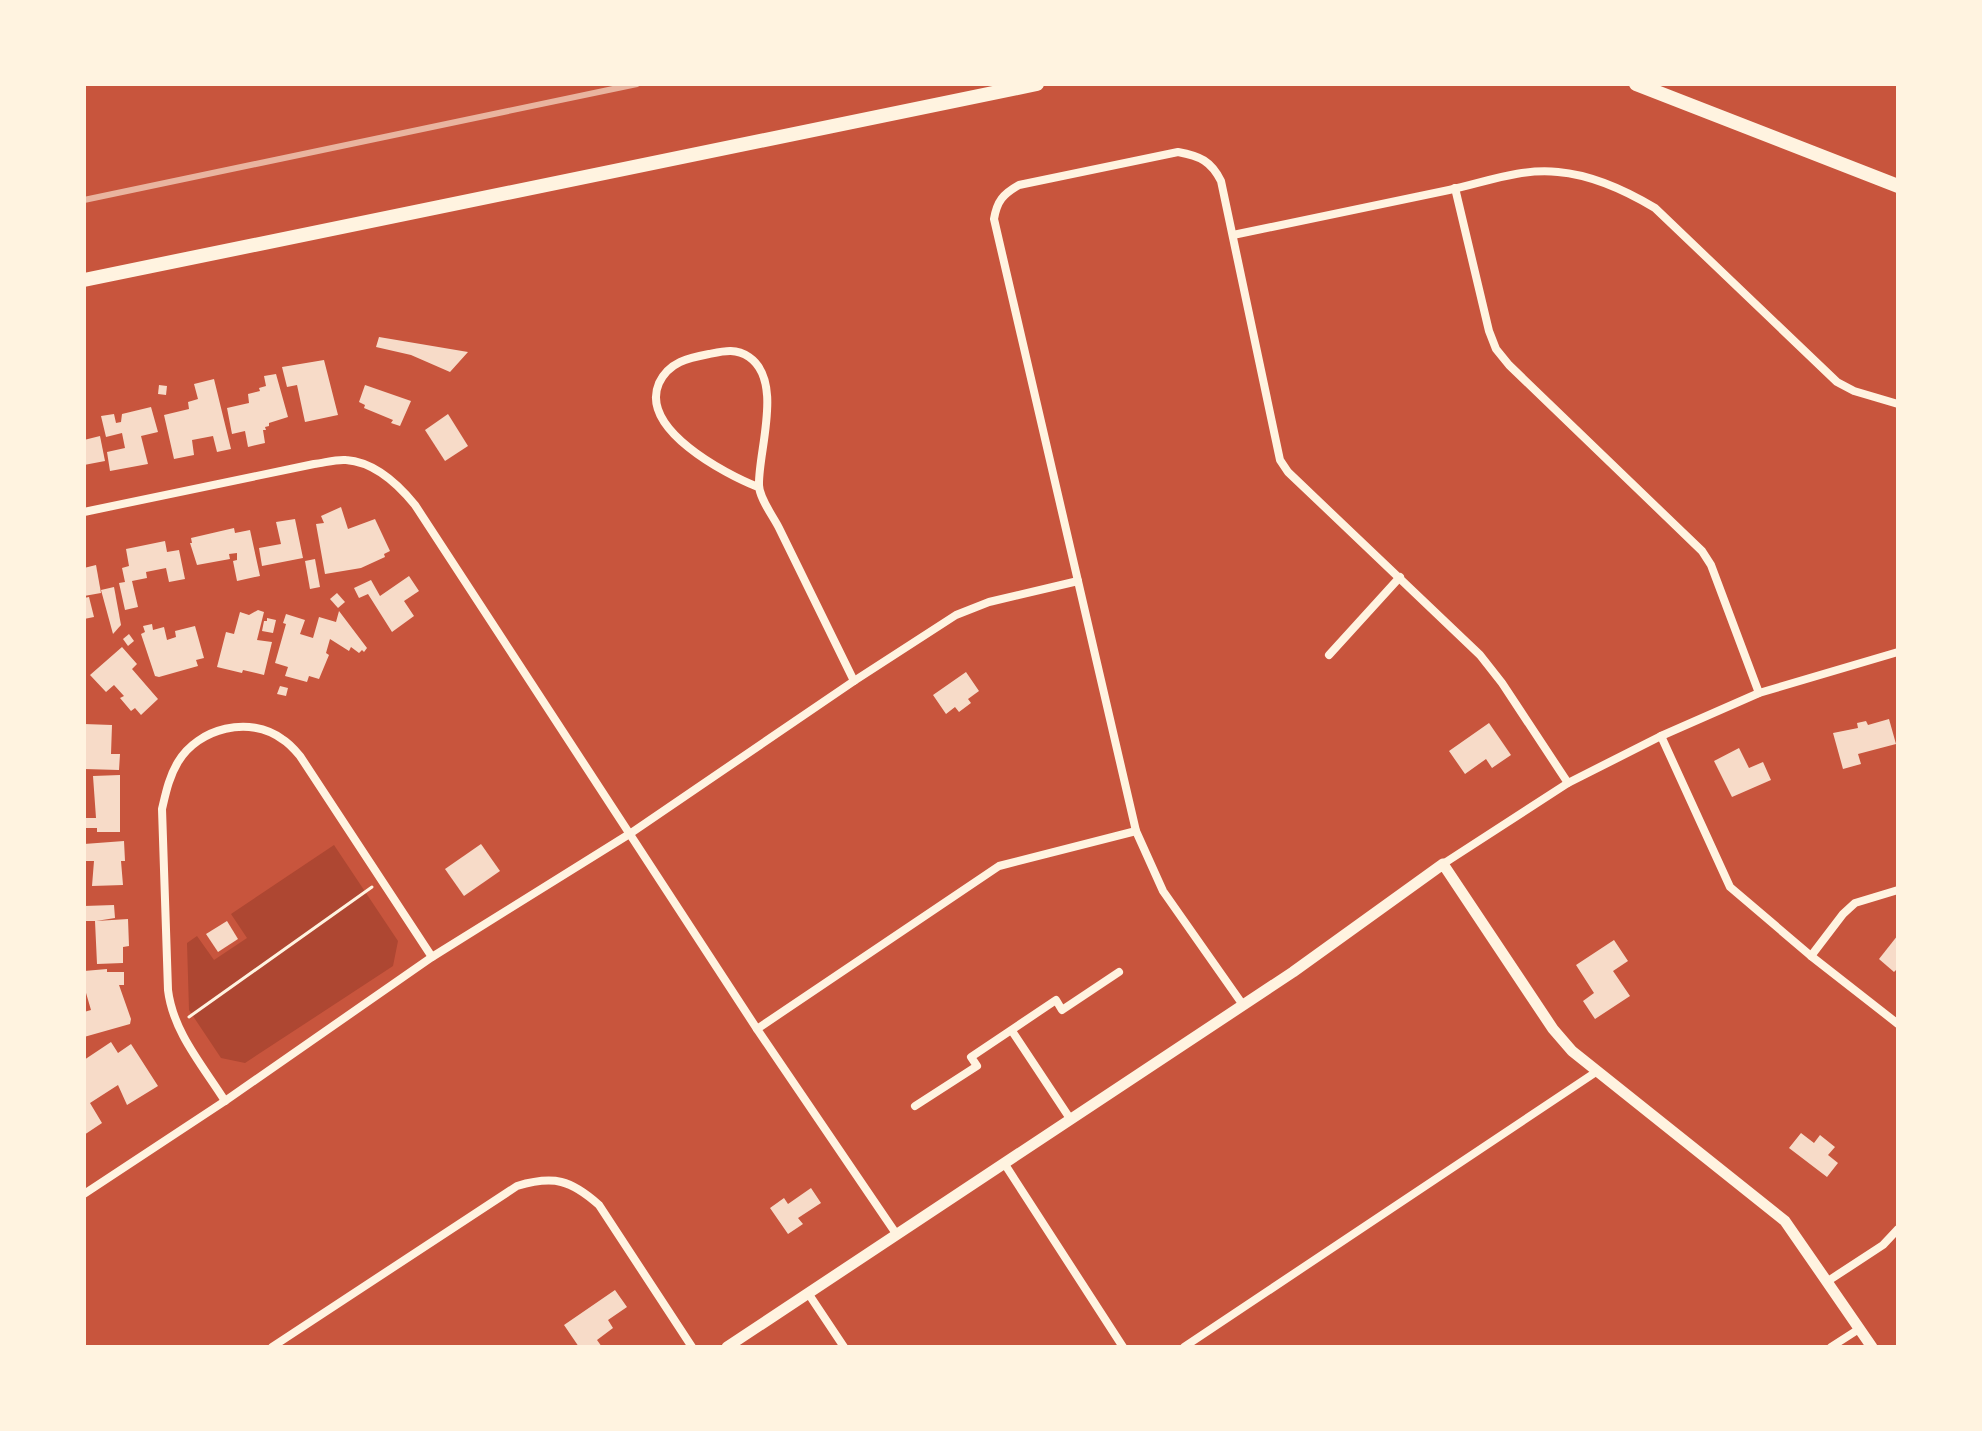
<svg xmlns="http://www.w3.org/2000/svg" width="1982" height="1431" viewBox="0 0 1982 1431" font-family="Figtree,sans-serif">
<style>
.green{fill:#ae4732}
.building{fill:#f7dbc8}
.lines{fill:none;stroke-linecap:round;stroke-linejoin:round}
.path{stroke:#fff3e0;stroke-width:3}
.minor{stroke:#fff3e0;stroke-width:8}
.tertiary{stroke:#fff3e0;stroke-width:11}
.primary{stroke:#fff3e0;stroke-width:14}
.rail{stroke:#e9b49f;stroke-width:6}
</style>
<rect width="100%" height="100%" fill="#c8553d"/>
<path class="green" d="M334 845 398 941 393 966 245 1063 221 1058 189 1010 187 943 197 936 214 960 247 938 231 914Z"/>
<g class="building">
<path d="M379 337 468 352 450 372 411 355 376 347Z"/>
<path d="M324 360 338 415 305 422 297 385 287 387 282 367Z"/>
<path d="M276 374 288 417 269 423V426L265 427 266 430H263L265 443 248 447 245 431 232 434 227 408 249 403 248 394 260 391 259 388 266 386 264 376Z"/>
<path d="M214 379 231 449 217 452 213 436 192 440 194 455 174 459 164 415 189 409 188 402 198 399 194 384Z"/>
<path d="M159 385 167 386 166 395 158 394Z"/>
<path d="M365 385 411 401 400 426 391 423 393 420 364 408 365 405 359 402Z"/>
<path d="M151 407 158 432 141 436 148 464 110 471 107 452 125 448 122 433 106 437 101 416 114 414 116 423 121 422 122 414Z"/>
<path d="M448 414 468 446 445 461 425 430Z"/>
<path d="M100 436 105 461 84 465V440Z"/>
<path d="M341 507 348 529 375 519 390 551 384 554 385 557 361 568 325 574 316 524 324 523 321 516Z"/>
<path d="M295 519 303 558 262 566 259 548 281 544 276 522Z"/>
<path d="M234 528 235 533 250 530 260 576 237 581 233 561 237 560V553L229 554 230 559 197 565 190 543H192L191 538Z"/>
<path d="M165 541 167 552 179 550 185 579 169 582 166 568 146 572 147 578 132 581 138 607 125 610 119 583 125 582 122 568 129 566 126 549Z"/>
<path d="M315 559 320 587 310 589 305 561Z"/>
<path d="M96 565 101 593 84 596V568Z"/>
<path d="M409 576 419 591 404 601 414 616 392 632 368 594 359 598 354 588 371 580 380 596Z"/>
<path d="M114 587 121 625 113 634 101 590Z"/>
<path d="M337 593 345 602 338 608 330 599Z"/>
<path d="M89 597 94 617 84 619V598Z"/>
<path d="M258 610 264 612 257 640 272 642 264 675 243 670 242 673 217 667 226 632 234 634 240 612 249 615Z"/>
<path d="M339 611 367 648 364 652 362 650 359 653 351 647 349 651 330 639 326 653 329 655 319 679 309 676 307 682 285 676 288 667 275 663 286 624 283 623 286 614 305 620 300 634 313 638 319 617 336 622Z"/>
<path d="M267 618 276 620 273 633 262 631 264 621H267Z"/>
<path d="M152 624 153 630 164 627 167 640 176 637 175 631 195 626 204 658 196 660 198 666 159 677 155 676 141 634 145 632 143 626Z"/>
<path d="M129 634 134 641 128 646 123 639Z"/>
<path d="M122 647 137 664 132 669 158 699 141 715 135 708 131 711 120 698 124 696 114 685 106 692 90 675Z"/>
<path d="M966 672 979 691 968 699 971 703 959 712 955 707 946 714 933 695Z"/>
<path d="M280 686 288 688 286 696 277 694Z"/>
<path d="M1889 719 1896 744 1858 754 1861 764 1843 769 1833 733 1858 728 1857 723 1866 721 1868 725Z"/>
<path d="M1489 723 1511 755 1492 768 1486 759 1465 774 1449 751Z"/>
<path d="M84 724 112 725 111 754H120L119 770 84 769Z"/>
<path d="M1739 748 1749 768 1763 762 1771 780 1732 797 1714 761Z"/>
<path d="M120 775V832H97V828H84V818H96L93 776Z"/>
<path d="M124 841 125 861H121L123 885 92 886 94 861H84V844Z"/>
<path d="M481 844 500 871 464 896 445 869Z"/>
<path d="M114 905 115 918 96 921 128 919 129 946 123 947V963L97 964 95 921H84V906Z"/>
<path d="M227 921 238 939 218 952 206 934Z"/>
<path d="M1898 935V968L1894 972 1879 959Z"/>
<path d="M1614 940 1628 961 1613 971 1630 996 1595 1019 1583 1001 1594 993 1576 965Z"/>
<path d="M107 969V972H124V985H119L131 1019 130 1024 84 1037V1012L91 1010 84 986V971Z"/>
<path d="M111 1042 118 1053 131 1044 158 1086 127 1105 118 1085 90 1103 102 1123 84 1135V1060Z"/>
<path d="M1801 1133 1814 1143 1820 1135 1835 1147 1828 1155 1838 1163 1827 1177 1789 1148Z"/>
<path d="M811 1188 821 1203 798 1218 803 1224 788 1234 770 1208 784 1198 788 1204Z"/>
<path d="M615 1290 627 1307 608 1320 613 1328 597 1340 602 1347H579L564 1325Z"/>
</g>
<g class="lines">
<path class="path" d="M189 1017 372 887"/>
<g class="minor">
<path d="M1455 188 1489 331 1496 349 1509 365 1702 551 1711 565 1759 693"/>
<path d="M1233 235C1305 220 1377 205 1449 190 1486 182 1520 168 1558 172 1593 175 1625 190 1655 208L1837 382 1854 391 1898 404"/>
<path d="M758 487C725 474 639 429 659 383 669 362 688 358 709 354 724 351 736 348 749 357 784 381 758 451 759 485 759 498 773 516 779 528 804 579 829 630 854 681"/>
<path d="M84 512 314 464C324 463 336 459 346 460 375 462 398 484 415 505L757 1029 897 1235"/>
<path d="M1329 655 1400 577"/>
<path d="M1661 736 1730 887 1811 956 1898 1024"/>
<path d="M1443 864 1568 783 1661 736 1759 693 1898 652"/>
<path d="M1811 956 1843 914 1855 903 1898 890"/>
<path d="M1243 1005 1163 891 1136 831 994 219C997 201 1003 194 1019 185L1178 152C1200 156 1211 161 1221 181L1280 460 1288 472 1480 655 1502 683 1568 783"/>
<path d="M757 1029 999 866 1136 831"/>
<path d="M1012 1031 1071 1120"/>
<path d="M225 1101C203 1066 173 1032 168 990L162 809C166 792 169 777 178 762 198 728 250 715 282 739 289 743 295 750 300 756L432 957"/>
<path d="M915 1106 977 1066 971 1057 1056 1000 1062 1010 1119 972"/>
<path d="M1004 1163 1123 1347"/>
<path d="M84 1194 225 1101 432 957 631 833 854 681 956 615 989 602 1078 581"/>
<path d="M1828 1281 1883 1245 1898 1229"/>
<path d="M808 1293 844 1347"/>
<path d="M272 1347 517 1186C554 1175 571 1180 599 1205L692 1347"/>
<path d="M1184 1347 1596 1072"/>
<path d="M1831 1347 1859 1329"/>
</g>
<path class="tertiary" d="M727 1347 1293 972 1443 864 1553 1029 1572 1051 1785 1221 1872 1347"/>
<g class="primary">
<path d="M1636 84 1898 186"/>
<path d="M84 280 1037 84"/>
</g>
<path class="rail" d="M84 200 637 84"/>
</g>
<rect width="1982" height="1431" fill="none" stroke="#fff3e0" stroke-width="172"/>
</svg>
